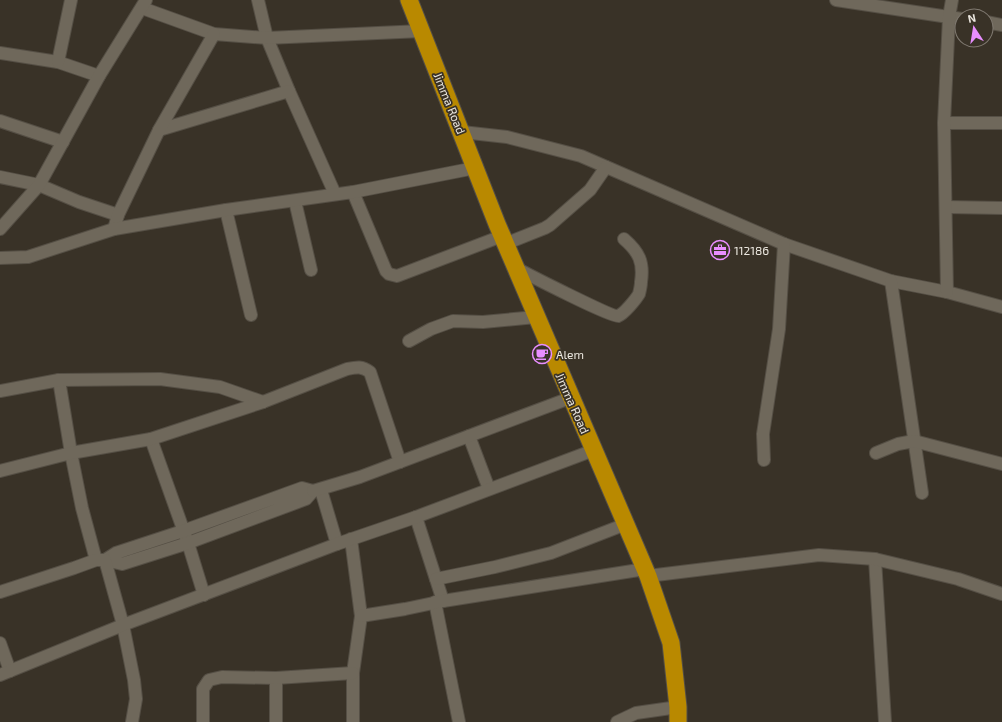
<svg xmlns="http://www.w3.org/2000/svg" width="1002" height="722" viewBox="0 0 1002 722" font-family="'Exo 2',sans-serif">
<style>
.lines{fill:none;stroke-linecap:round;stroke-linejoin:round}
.minor-casing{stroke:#554f45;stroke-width:14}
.highway-casing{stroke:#554f45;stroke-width:19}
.minor{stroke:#6f685b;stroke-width:12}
.highway{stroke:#b98900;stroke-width:17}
.labels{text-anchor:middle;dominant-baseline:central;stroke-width:3.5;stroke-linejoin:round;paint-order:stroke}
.street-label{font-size:12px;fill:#ebe7df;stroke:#393227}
.poi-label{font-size:12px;fill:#ebe7df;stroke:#393227;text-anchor:start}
</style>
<rect width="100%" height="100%" fill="#393227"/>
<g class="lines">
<defs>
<g id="minor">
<path d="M258 0 267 38 289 91 335 194"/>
<path d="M836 0 962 19"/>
<path d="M142 8 214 34 267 38 422 31"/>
<path d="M986 22 1002 25"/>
<path d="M0 53 58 62 99 76"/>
<path d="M58 62 71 0"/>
<path d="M0 121 63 142"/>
<path d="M944 123H1002"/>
<path d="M159 130 289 91"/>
<path d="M462 132 507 137 581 156 784 244 891 281 947 292 1002 307"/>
<path d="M0 177 39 185 79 202 118 215"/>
<path d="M353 192 386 271 389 274 397 276 502 236"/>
<path d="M295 201 311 270"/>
<path d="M946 207 1002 208"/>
<path d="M226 210 251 315"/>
<path d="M0 229 39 185 99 76 146 0"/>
<path d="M114 229 118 215 159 130 214 34"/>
<path d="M505 244 545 228 550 225 590 190 606 167"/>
<path d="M0 258 28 257 114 229 226 210 353 192 475 168"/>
<path d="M516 268C529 275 611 317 618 316 624 314 636 299 639 294 640 290 641 285 641 282 644 262 639 252 624 239"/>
<path d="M891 281 922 493"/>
<path d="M947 292 944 123 949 17 952 0"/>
<path d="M409 341 431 329 453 321 483 322 536 317"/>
<path d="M59 380 71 453 82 508 96 560"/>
<path d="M0 391 59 380 160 379 220 387 263 402"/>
<path d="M469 436 489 489"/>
<path d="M151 439 188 543 204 595"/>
<path d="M876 453 898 444 914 441 1002 464"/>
<path d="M764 460 763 434 779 329 784 244"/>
<path d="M0 471 71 453 151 439 263 402 347 369C357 367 362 366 370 372L400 462"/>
<path d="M302 488 313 491 306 499 188 543 122 564 105 560 116 553 183 531Z"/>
<path d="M321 490 337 544"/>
<path d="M313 491 360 477 570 398"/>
<path d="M416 517 443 601"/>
<path d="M351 539 361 616 353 673V722"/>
<path d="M875 559 885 722"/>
<path d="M648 576 819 555 875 559 958 579 1002 594"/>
<path d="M436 579 495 567 551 553 626 524"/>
<path d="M0 592 74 568 96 560H105L123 625 134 680 136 699 132 722"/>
<path d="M435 602 459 722"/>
<path d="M361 616 405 609 443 601 645 569"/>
<path d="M0 643 10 671"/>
<path d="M0 675 123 625 337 544 416 517 594 450"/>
<path d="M276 678V722"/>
<path d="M203 722V689L209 680 222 677 276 678 353 673"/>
<path d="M617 722 636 713 678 707"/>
</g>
<path id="highway" d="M409 0 497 224 648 576 671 643 678 707V722"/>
</defs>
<use href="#minor" class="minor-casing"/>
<use href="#highway" class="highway-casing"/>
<use href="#minor" class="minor"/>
<use href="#highway" class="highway"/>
</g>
<defs>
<symbol id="office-ring" viewBox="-11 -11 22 22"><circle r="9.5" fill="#393227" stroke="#e88eff" stroke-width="1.5"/><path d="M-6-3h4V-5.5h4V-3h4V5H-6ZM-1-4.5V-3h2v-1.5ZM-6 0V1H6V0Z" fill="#e88eff"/></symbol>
<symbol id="cafe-ring" viewBox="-11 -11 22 22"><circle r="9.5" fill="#393227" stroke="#e88eff" stroke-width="1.5"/><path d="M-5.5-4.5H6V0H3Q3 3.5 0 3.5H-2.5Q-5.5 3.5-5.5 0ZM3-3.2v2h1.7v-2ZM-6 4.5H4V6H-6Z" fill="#e88eff"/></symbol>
</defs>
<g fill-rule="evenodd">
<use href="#office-ring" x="709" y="239" width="22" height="22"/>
<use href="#cafe-ring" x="531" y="343" width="22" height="22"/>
</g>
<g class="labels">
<g class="street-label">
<text transform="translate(450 103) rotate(68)">Jimma Road</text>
<text transform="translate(573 403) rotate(66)">Jimma Road</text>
</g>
<g class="poi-label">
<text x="734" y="250">112186</text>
<text x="556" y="354">Alem</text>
</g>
</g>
<g transform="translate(974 28) rotate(348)"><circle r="19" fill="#393227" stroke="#807a71"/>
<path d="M0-3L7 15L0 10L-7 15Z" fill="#e88eff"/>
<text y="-6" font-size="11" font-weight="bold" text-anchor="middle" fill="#ebe7df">N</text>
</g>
</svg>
